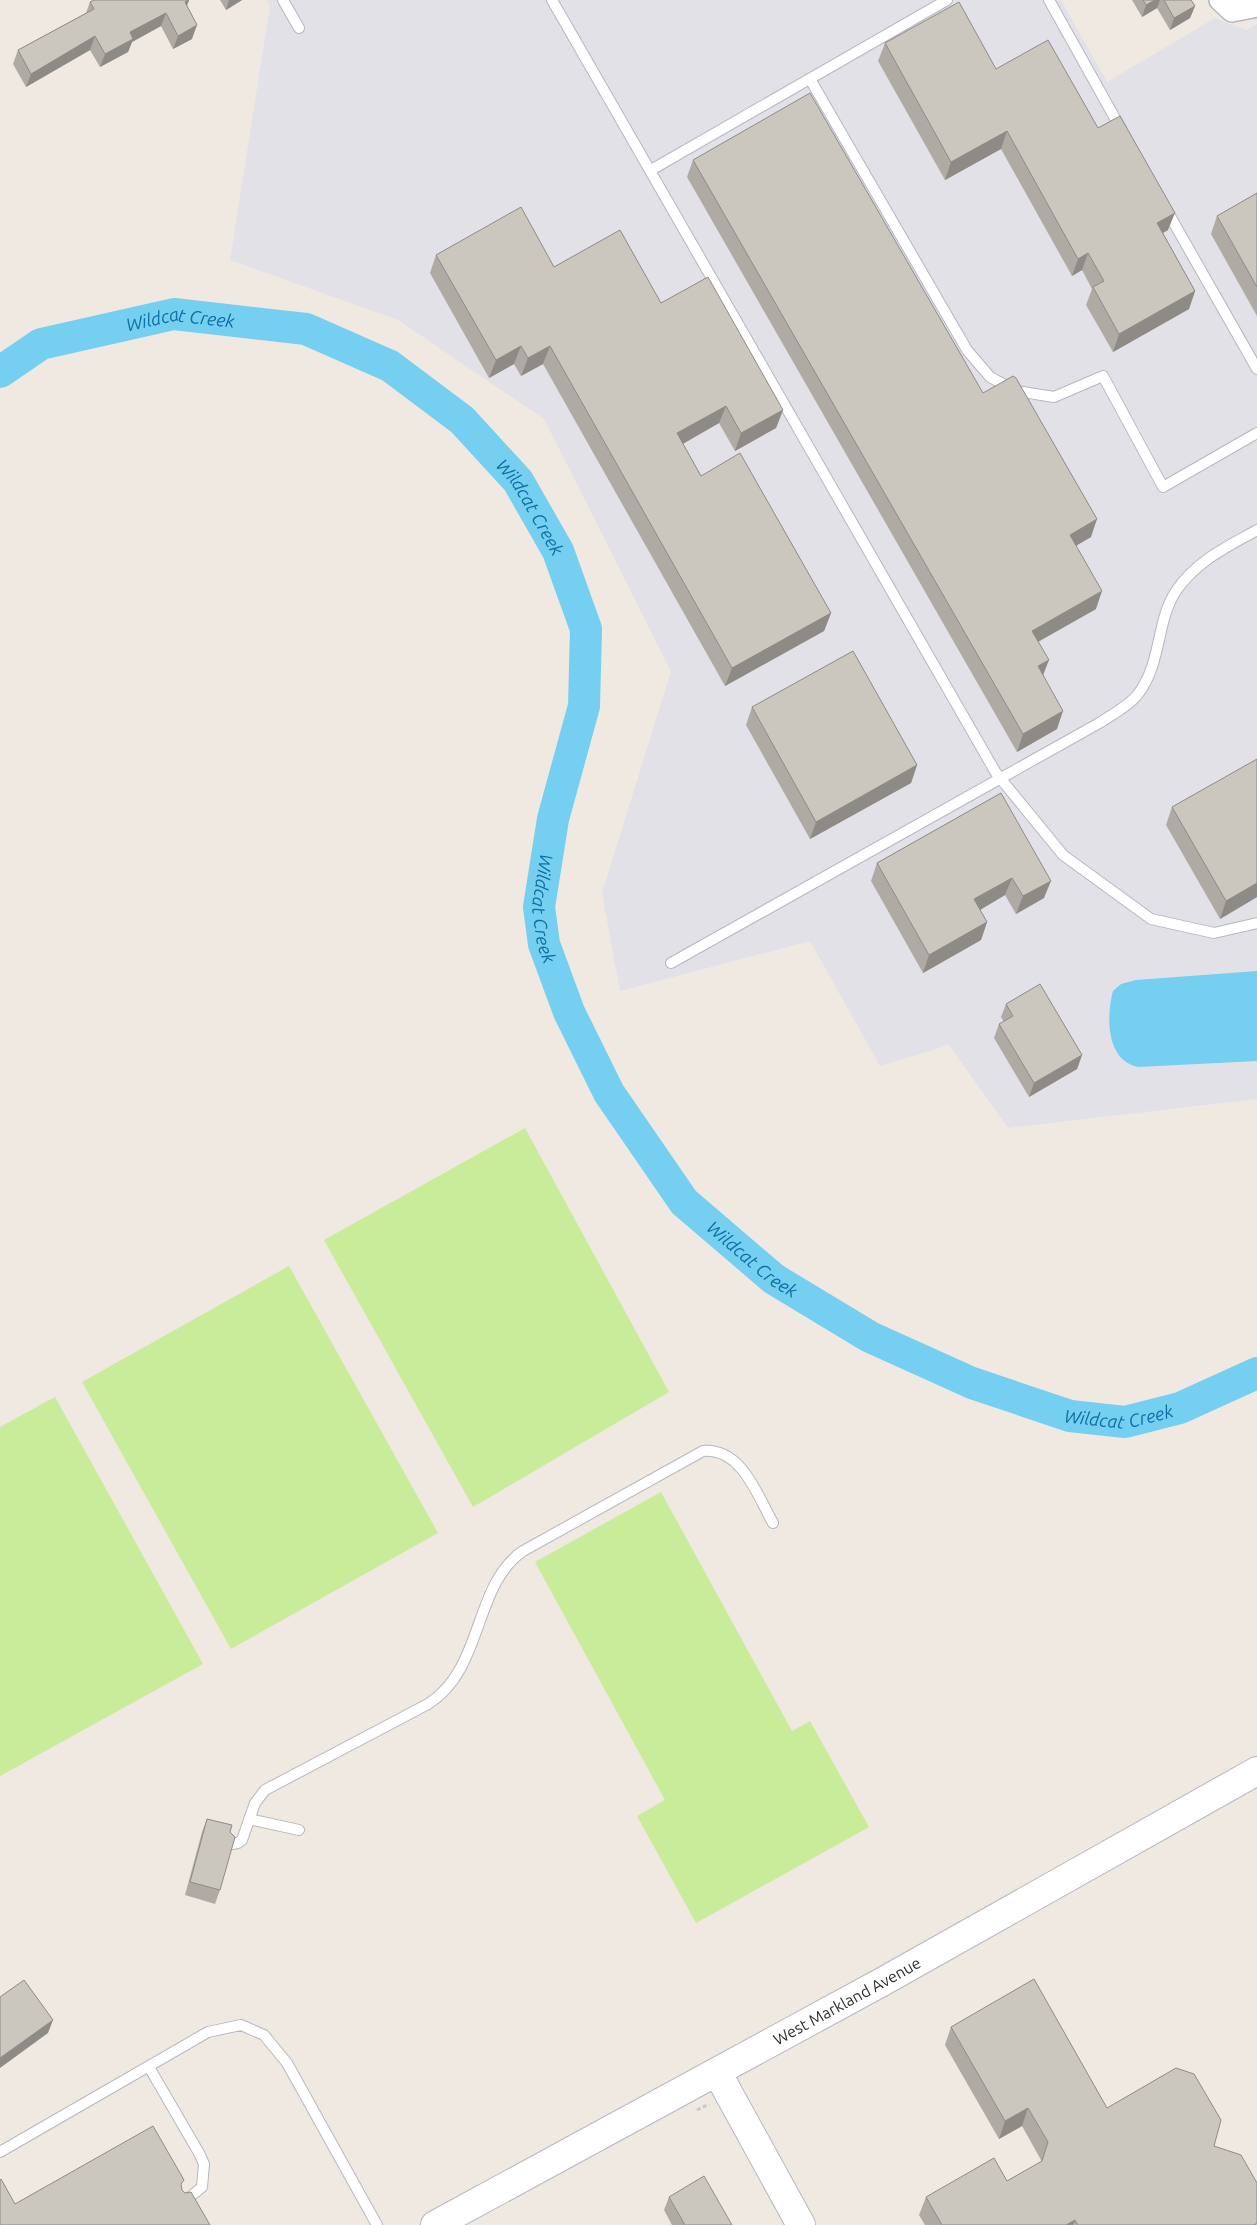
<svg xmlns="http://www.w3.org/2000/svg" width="1257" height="2225" viewBox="0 0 1257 2225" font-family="Ubuntu,sans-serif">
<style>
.industrial{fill:#e3e1e8}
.pitch{fill:#c9ec9a}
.water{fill:#75cff0}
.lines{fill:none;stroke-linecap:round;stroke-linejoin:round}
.river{stroke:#75cff0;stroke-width:32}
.lane-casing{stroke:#b4b7c1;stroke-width:12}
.street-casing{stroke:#b4b7c1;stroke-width:24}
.secondary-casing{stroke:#b4b7c1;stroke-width:30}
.path{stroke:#c9c9c9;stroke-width:3;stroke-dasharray:4 2.5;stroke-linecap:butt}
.lane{stroke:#fff;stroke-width:10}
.street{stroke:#fff;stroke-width:21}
.secondary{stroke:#fff;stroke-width:28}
.wall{fill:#afaba4}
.shaded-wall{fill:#8e8b86}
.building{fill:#cbc7bf;stroke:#8e8b86}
.labels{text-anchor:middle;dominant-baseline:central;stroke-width:5;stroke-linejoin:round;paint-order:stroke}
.street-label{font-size:16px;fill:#2e2e2e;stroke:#fff}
.water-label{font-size:18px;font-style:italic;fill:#0d6fa3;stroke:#fff}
</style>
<rect width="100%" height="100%" fill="#efe9e1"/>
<path class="industrial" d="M267 0H1061L1107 82 1215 18 1247 30 1257 24V1099L1008 1128 949 1045 880 1066 810 941 620 991 602 893 671 671 544 419 398 320 230 260 270 6Z"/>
<g class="pitch">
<path d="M525 1128 669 1392 473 1507 324 1240Z"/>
<path d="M289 1266 438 1533 231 1649 82 1382Z"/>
<path d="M55 1397 203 1664 0 1776V1427Z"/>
<path d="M661 1492 792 1731 810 1721 869 1827 696 1923 637 1816 665 1800 535 1562Z"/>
</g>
<path class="water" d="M1257 971V1061L1138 1067C1106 1061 1106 1016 1113 991L1121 984 1136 980Z"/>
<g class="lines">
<path class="river" id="s1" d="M0 372 41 344 174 314 306 329 390 366 462 420 518 481 558 551 586 629 584 706 553 819 539 907 544 944 569 1012 609 1093 684 1202 774 1279 870 1337 972 1383 1070 1416 1125 1422 1180 1408 1257 1373"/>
<defs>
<g id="lane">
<path d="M283 0 299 28"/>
<path d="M552 0 996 773 1063 855 1151 919 1214 933 1257 923"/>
<path d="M1049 0 1121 129"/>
<path d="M810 79 967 350 990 377 1016 391 1054 397 1103 376 1163 487 1257 433"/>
<path d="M651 170 947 0"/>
<path d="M1166 209 1257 369"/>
<path d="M671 963 1101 722C1113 714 1130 705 1138 694 1162 663 1156 621 1176 591 1196 561 1227 547 1257 530"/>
<path d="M249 1819 299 1830"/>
<path d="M232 1844 238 1843 242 1840 255 1803 265 1790 428 1704C484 1669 473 1585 523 1551L703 1451C742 1448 757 1495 773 1523"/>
<path d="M149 2067 199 2153 204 2164 202 2187 183 2203"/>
<path d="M0 2152 208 2032 241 2025 264 2035 287 2063 377 2225"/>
</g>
<path id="street" d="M1220 0 1232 11 1257 6"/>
<g id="secondary">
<path d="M717 2072 801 2225"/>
<path id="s2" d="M435 2225 882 1982 1257 1771"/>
</g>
</defs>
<use href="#lane" class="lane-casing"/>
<use href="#street" class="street-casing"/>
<use href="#secondary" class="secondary-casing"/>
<path class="path" d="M697 2110 709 2104"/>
<use href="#lane" class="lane"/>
<use href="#street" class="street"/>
<use href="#secondary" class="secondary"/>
</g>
<g class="wall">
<path d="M94 0H189L187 6 192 39 173 49 161 26 132 42 128 52 100 67 90 50 26 87 13 64 18 50 86 13 90 2Z"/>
<path d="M220 0H242L226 10Z"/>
<path d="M1132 0H1191L1195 6 1190 18 1170 30 1157 8 1142 17Z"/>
<path d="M885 43 996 69 1098 128 1168 230 1163 233 1195 291 1189 309 1113 352 1086 305 1092 289 1082 270 1072 276 1001 149 945 180 878 61Z"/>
<path d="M693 160 983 393 1091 537 1076 545 1096 609 1038 642 1043 675 1057 729 1017 752 687 177Z"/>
<path d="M1257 193V316L1211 234 1217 216Z"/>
<path d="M436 255 554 267 661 303 783 410 776 428 735 451 719 423 683 444 701 476 831 613 824 631 725 686 543 364 521 376 514 364 489 378 430 273Z"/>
<path d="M752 707 917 765 911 783 810 839 746 725Z"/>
<path d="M1001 793 1044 898 1016 914 1005 895 980 910 987 922 981 940 923 973 871 881 877 863Z"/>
<path d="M1172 807 1257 897 1220 919 1166 825Z"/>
<path d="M1006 1004 1082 1055 1077 1069 1029 1097 994 1038 999 1024 1004 1022 1001 1017Z"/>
<path d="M207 1819 230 1832 220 1890 215 1904 185 1895 202 1832Z"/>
<path d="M951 2027 1107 2108 1214 2146 1257 2225H925L919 2215 926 2197 1007 2181 1041 2162V2160L1022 2126 999 2139 945 2045Z"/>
<path d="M669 2197 732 2225H672L664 2210Z"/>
</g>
<g class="shaded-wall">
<path d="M188 0H189L184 13 185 2Z"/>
<path d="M229 0H242L226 10Z"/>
<path d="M1155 0H1160L1157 8 1142 17 1146 5Z"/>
<path d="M1195 6 1190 18 1170 30 1174 18Z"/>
<path d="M166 13 161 26 132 42 128 52 100 67 105 54 130 32Z"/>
<path d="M197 25 192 39 173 49 178 36Z"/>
<path d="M95 36 90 50 26 87 31 74Z"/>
<path d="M1007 131 1001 149 945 180 951 162Z"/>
<path d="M1175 213 1168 230 1150 240 1157 223Z"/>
<path d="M1088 253 1082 270 1072 276 1078 259Z"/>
<path d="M1195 291 1189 309 1113 352 1119 334Z"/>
<path d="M521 346 514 364 489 378 496 360Z"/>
<path d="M550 346 543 364 521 376 528 358Z"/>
<path d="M726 406 719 423 670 451 677 433Z"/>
<path d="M783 410 776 428 735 451 741 433Z"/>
<path d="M1097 519 1091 537 1064 553 1070 535Z"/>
<path d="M1102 591 1096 609 1025 649 1032 631Z"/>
<path d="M831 613 824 631 725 686 732 668Z"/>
<path d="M1049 660 1042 678 1038 666Z"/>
<path d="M1063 711 1057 729 1017 752 1023 734Z"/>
<path d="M917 765 911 783 810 839 816 822Z"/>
<path d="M1012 878 1005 895 968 917 974 899Z"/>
<path d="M1051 881 1044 898 1016 914 1023 896Z"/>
<path d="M1257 883V897L1220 919 1226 901Z"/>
<path d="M987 922 981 940 923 973 929 955Z"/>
<path d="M1082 1055 1077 1069 1029 1097 1034 1083Z"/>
<path d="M53 2020 48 2033 0 2068V2058Z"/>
<path d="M1028 2108 1022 2126 999 2139 1005 2121Z"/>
<path d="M1075 2220 1073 2225H1066Z"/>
</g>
<g class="building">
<path d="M94 0H188L185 2 197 25 178 36 166 13 130 32 133 39 105 54 95 36 31 74 18 50 94 9 90 2Z"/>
<path d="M1143 0H1155L1146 5Z"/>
<path d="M1164 0H1191L1195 6 1174 18Z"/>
<path d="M959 2 996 69 1048 40 1098 128 1120 116 1175 213 1157 223 1195 291 1119 334 1093 287 1104 281 1088 253 1078 259 1007 131 951 162 885 43Z"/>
<path d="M810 93 983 393 1013 376 1016 378 1097 519 1070 535 1102 591 1032 631 1049 660 1038 666 1063 711 1023 734 693 160Z"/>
<path d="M1257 193V287L1217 216Z"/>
<path d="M521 207 554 267 620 230 661 303 708 277 783 410 741 433 726 406 677 433 701 476 740 453 831 613 732 668 550 346 528 358 521 346 496 360 436 255Z"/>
<path d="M853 651 917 765 816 822 752 707Z"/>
<path d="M1257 759V883L1226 901 1172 807Z"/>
<path d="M1001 793 1051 881 1023 896 1012 878 974 899 987 922 929 955 877 863Z"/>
<path d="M1040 984 1082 1055 1034 1083 999 1024 1013 1016 1006 1004Z"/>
<path d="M207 1819 232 1825 230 1832 235 1837 220 1890 190 1882Z"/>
<path d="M1034 1979 1107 2108 1176 2068 1194 2074 1221 2120 1214 2146 1241 2155 1257 2183V2223L1254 2225H1078L1075 2220 1066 2225H942L926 2197 994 2158 1007 2181 1042 2161 1048 2142 1028 2108 1005 2121 951 2027Z"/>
<path d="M24 1980 53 2020 0 2058V1997Z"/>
<path d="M153 2126 184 2180 181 2184 182 2190 185 2193 191 2192 210 2225H0V2180L1 2179 15 2204Z"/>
<path d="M704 2176 732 2225H685L669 2197Z"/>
</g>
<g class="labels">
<g class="street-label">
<text stroke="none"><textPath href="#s2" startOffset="469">West Markland Avenue</textPath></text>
</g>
<g class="water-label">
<text stroke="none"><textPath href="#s1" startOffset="192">Wildcat Creek</textPath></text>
<text stroke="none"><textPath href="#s1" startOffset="612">Wildcat Creek</textPath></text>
<text stroke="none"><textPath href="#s1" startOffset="1032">Wildcat Creek</textPath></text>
<text stroke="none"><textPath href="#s1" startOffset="1452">Wildcat Creek</textPath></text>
<text stroke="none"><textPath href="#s1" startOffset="1858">Wildcat Creek</textPath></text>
</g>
</g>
</svg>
